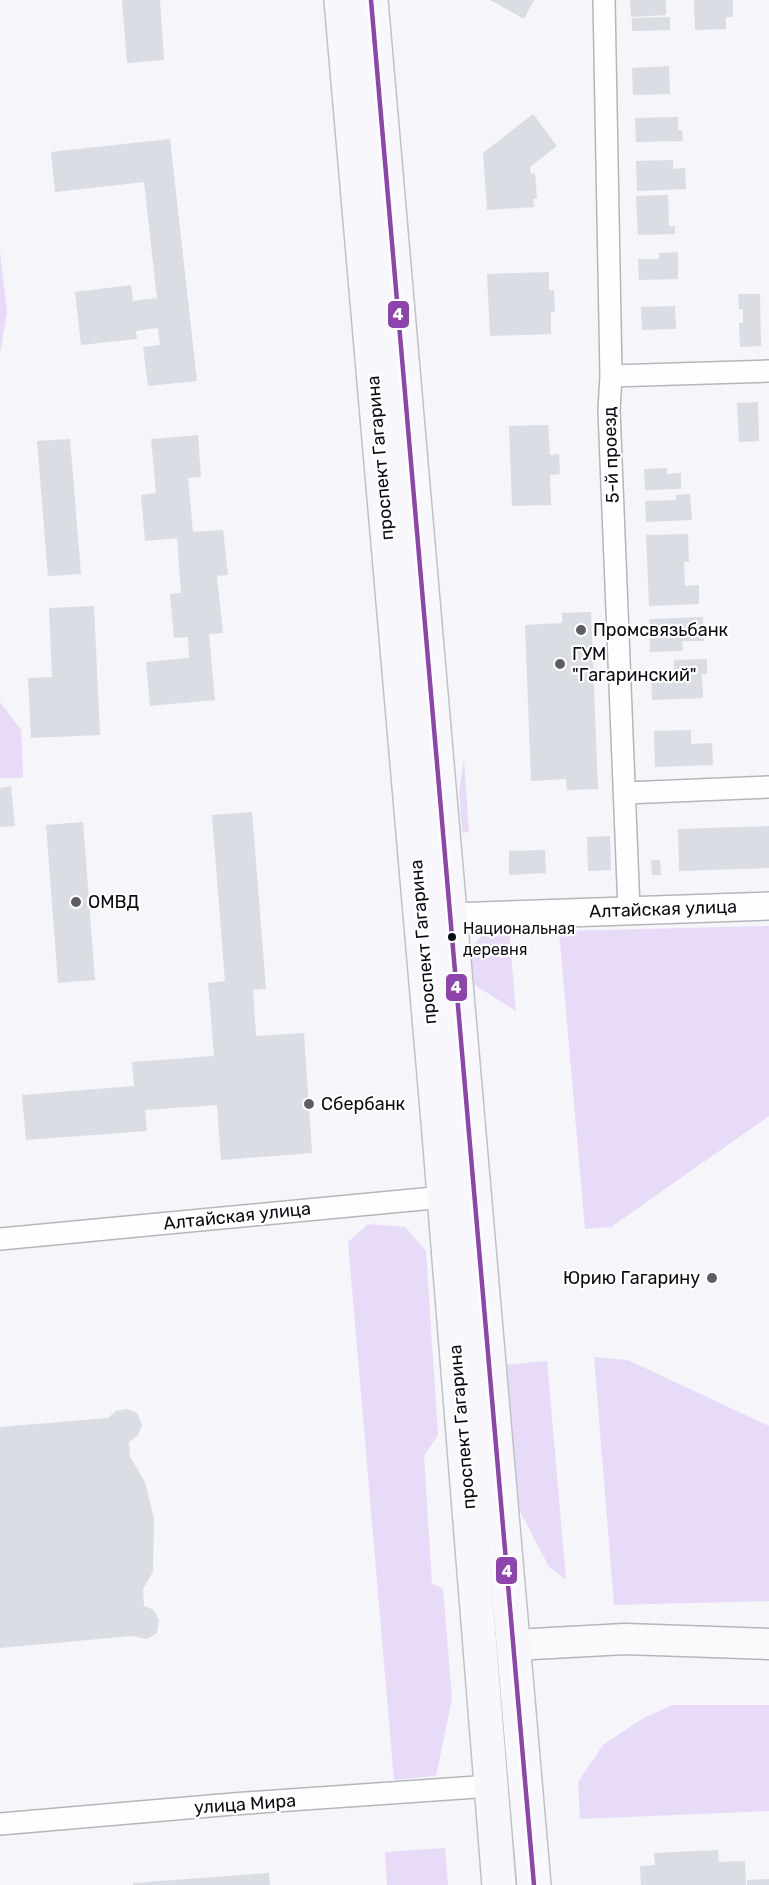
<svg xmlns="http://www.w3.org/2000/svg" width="769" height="1885" viewBox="0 0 769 1885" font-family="Rubik,sans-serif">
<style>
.green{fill:#e8dbf8}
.building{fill:#dadde3}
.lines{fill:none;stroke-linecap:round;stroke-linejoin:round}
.minor-casing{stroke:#b5b6bc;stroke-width:24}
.tertiary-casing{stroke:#b5b6bc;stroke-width:30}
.secondary-casing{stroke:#b5b6bc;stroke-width:33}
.primary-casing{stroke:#c0c0c8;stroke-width:36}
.minor{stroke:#fefefe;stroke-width:21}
.tertiary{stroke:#fefefe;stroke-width:27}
.secondary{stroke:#fafafd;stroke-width:30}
.primary{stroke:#f8f7fb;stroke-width:33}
.bus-1-casing{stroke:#fff;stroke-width:9}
.bus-1{stroke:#8e44ad;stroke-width:4.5}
.poi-dot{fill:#5c5e63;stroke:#fff;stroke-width:2}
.bus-dot{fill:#0a0c12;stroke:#fff;stroke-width:2}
.labels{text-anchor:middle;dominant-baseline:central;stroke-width:4.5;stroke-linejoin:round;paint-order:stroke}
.bus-label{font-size:16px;fill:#0a0c12;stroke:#fff;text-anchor:start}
.street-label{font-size:18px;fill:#0a0c12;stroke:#fff}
.poi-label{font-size:18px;fill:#0a0c12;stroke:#fff;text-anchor:start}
.line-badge{stroke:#fff;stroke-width:2}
.badge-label{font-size:16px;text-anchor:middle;font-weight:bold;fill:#fff}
</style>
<rect width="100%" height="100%" fill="#f5f5fa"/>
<g class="green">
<path d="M0 251 7 312 0 354Z"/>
<path d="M0 702 21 730 23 778H0Z"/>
<path d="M464 758 469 832 462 833 459 792Z"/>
<path d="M769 926V1116L611 1227 585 1229 559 931Z"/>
<path d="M509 930 516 1011 473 984 470 949 485 932Z"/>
<path d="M368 1224 405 1227 426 1251 438 1435 424 1456 432 1584 443 1588 452 1699 436 1776 394 1780 348 1242Z"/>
<path d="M594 1357 628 1360 769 1426V1601L614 1605Z"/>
<path d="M547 1361 566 1580 549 1567 510 1492 503 1365Z"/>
<path d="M672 1705H769V1811L580 1819 578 1782 603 1745 642 1719Z"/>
<path d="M445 1848 448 1885H387L385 1852Z"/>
</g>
<g class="building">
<path d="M122 0H160L164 60 127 63Z"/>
<path d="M490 0H534L524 19Z"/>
<path d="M630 0H666V15L631 17Z"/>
<path d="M694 0H733V17H726V29L695 30Z"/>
<path d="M670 17V30L632 31V18Z"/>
<path d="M669 66 670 94 633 95 632 68Z"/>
<path d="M533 114 557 146 530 167 531 174 535 173 537 198 533 199 534 207 487 210 483 153Z"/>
<path d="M678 117V130H682L683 141 636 142 635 118Z"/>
<path d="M170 139 197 381 148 386 143 347 160 345 158 328 136 331 137 339 81 345 75 292 131 285 133 301 157 298 144 182 55 192 51 152Z"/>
<path d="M673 160V169L685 168 686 189 637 191 636 161Z"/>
<path d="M668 195 669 226H675V234L638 235 636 196Z"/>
<path d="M678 252V279L639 280 638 259H659V253Z"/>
<path d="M549 272V290H554L555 312H551V334L490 336 487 274Z"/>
<path d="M738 294H760L761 346 740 347 739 323H743V309H739Z"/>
<path d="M675 306 676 329 642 330 641 307Z"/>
<path d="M758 402 759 441 739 442 737 403Z"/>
<path d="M548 425 550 455 559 454 560 474 550 475 551 505 512 506 509 426Z"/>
<path d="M198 435 201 477 188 478 193 532 223 530 228 575 217 576 223 633 209 634 215 700 150 706 146 662 189 658 188 637 174 638 170 594 181 593 177 538 145 541 141 495 156 493 151 439Z"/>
<path d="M70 439 81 574 48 576 37 441Z"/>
<path d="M667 468V474L681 473V489L645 490 644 469Z"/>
<path d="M690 494 692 520 646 522 645 501 676 500V495Z"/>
<path d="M688 534 689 562H684L685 586 699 585V604L649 606 646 535Z"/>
<path d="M94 606 100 735 31 738 28 678 52 677 49 608Z"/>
<path d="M591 612 598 789 567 790 566 779 531 781 525 625 562 623V613Z"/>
<path d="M703 617 704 641H682L683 651 650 652 649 619Z"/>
<path d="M707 659V674H702L703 698 652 700 651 677 674 676V660Z"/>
<path d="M691 730V744L712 743 713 765 655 767 654 731Z"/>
<path d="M11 786 15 826 0 827V788Z"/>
<path d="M252 812 266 989 253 990 256 1036 304 1033 312 1153 221 1160 217 1105 145 1110 147 1131 26 1140 22 1095 134 1086 132 1062 214 1056 208 983 225 981 212 815Z"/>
<path d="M83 822 95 980 58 983 46 825Z"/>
<path d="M769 826V868L679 871 678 829Z"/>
<path d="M610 836 611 870 588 871 587 837Z"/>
<path d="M545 850 546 873 509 875V851Z"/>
<path d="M651 860H660L661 875H652Z"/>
<path d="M127 1409 137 1413 142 1425 138 1435 129 1442 130 1457 145 1482 154 1519 153 1572 143 1589 144 1606 154 1610 159 1620 157 1633 147 1639 132 1636 0 1648V1427L108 1418 116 1411Z"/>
<path d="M718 1850 719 1862 745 1861 746 1885H641L640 1866 655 1865 654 1853Z"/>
<path d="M269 1873 270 1885H133V1883Z"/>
<path d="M769 1879V1885H747V1880Z"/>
</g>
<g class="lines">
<defs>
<g id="minor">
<path d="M604 0 611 376 609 410 629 910"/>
<path d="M611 376 769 371"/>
<path d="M625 793 769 787"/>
<path d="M0 1239 444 1197"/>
<path d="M0 1824 233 1804 491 1786"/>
</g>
<path id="tertiary" d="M449 917 769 906"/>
<path id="secondary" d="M514 1645 625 1639 769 1644"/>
<g id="primary">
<path d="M341 0 439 1133 499 1885"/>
<path d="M371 0 534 1885"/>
</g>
</defs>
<use href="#minor" class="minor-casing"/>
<use href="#tertiary" class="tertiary-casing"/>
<use href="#secondary" class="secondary-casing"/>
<use href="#primary" class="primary-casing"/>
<use href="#minor" class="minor"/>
<use href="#tertiary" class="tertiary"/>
<use href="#secondary" class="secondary"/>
<use href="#primary" class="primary"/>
<defs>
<path id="bus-1" d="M371 0 534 1885"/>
</defs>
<use href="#bus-1" class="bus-1-casing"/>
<use href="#bus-1" class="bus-1"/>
</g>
<g class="poi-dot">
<circle cx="581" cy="630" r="6"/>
<circle cx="560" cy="664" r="6"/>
<circle cx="76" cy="902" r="6"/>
<circle cx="309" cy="1104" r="6"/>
<circle cx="712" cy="1278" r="6"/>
</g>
<circle class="bus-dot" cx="452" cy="937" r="5"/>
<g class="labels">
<g class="bus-label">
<text x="463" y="928">Национальная<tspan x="463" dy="21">деревня</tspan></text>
</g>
<g class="street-label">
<text transform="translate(611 455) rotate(-92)">5-й проезд</text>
<text transform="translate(380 458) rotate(-95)">проспект Гагарина</text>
<text transform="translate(663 909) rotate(-2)">Алтайская улица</text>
<text transform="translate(423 942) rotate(-95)">проспект Гагарина</text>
<text transform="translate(237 1216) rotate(-6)">Алтайская улица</text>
<text transform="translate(462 1427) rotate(-95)">проспект Гагарина</text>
<text transform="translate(245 1804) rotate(-4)">улица Мира</text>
</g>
<g class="poi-label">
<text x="593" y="630">Промсвязьбанк</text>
<text x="572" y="654">ГУМ<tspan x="572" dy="21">"Гагаринский"</tspan></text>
<text x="88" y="902">ОМВД</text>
<text x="321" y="1104">Сбербанк</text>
<text x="700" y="1278" text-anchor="end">Юрию Гагарину</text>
</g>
</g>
<g class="line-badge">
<rect x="387" y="300" width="23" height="29" rx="6" fill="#8e44ad"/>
<rect x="445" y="973" width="23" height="29" rx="6" fill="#8e44ad"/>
<rect x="495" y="1556" width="23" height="29" rx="6" fill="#8e44ad"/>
</g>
<g class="badge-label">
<text x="398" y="320">4</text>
<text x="456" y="993">4</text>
<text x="507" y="1577">4</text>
</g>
</svg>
